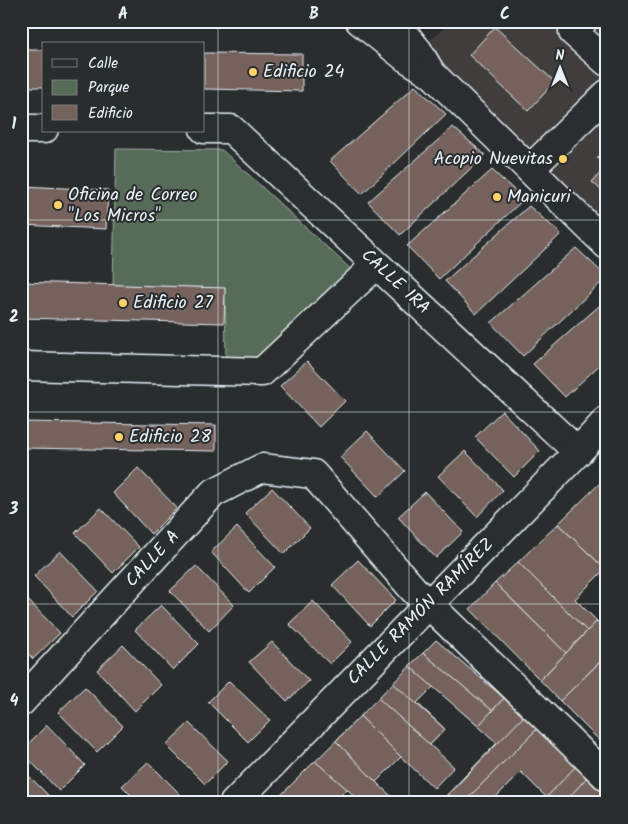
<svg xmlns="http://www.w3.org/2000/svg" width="628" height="824" viewBox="0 0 628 824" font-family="Kalam,sans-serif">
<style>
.built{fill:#403d3c}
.green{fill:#576c58;stroke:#a0aea8}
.building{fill:#74625c;stroke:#e8f1f8}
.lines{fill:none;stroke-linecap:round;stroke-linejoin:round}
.minor-casing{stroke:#e8f1f8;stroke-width:31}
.major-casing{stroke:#e8f1f8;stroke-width:31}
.minor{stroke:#2a2d2e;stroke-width:28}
.major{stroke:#2a2d2e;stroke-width:28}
.grid{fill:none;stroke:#e8f1f8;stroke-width:1;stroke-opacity:0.55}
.poi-dot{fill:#ffd166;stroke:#2a2d2e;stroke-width:2}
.labels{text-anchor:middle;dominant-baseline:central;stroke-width:4;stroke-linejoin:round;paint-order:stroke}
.poi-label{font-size:18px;fill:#e8f1f8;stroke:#2a2d2e;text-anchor:start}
.street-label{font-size:18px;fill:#e8f1f8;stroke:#2a2d2e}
.neatline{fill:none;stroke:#e8f1f8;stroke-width:2}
.grid-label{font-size:16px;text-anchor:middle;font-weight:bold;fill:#e8f1f8}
</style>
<rect width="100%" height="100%" fill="#2a2d2e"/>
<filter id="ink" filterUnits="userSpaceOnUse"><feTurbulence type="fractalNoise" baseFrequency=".02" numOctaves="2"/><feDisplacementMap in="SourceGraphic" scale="10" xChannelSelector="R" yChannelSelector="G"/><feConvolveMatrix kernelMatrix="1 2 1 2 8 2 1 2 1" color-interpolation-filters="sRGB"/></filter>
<g filter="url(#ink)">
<path class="built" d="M452 21H607V246L418 51Z"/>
<path class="green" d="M116 149 222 150 357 275 259 364 226 363 225 288 113 285Z"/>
<g class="building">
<path d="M495 27 555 82 528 111 469 55Z"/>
<rect x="21" y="50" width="23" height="37"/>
<path d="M204 53 302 54V91L204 89Z"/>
<path d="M415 86 446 114 362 194 330 161Z"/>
<path d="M453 127 485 155 400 235 368 202Z"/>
<path d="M607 147V195L592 182 607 166 597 158Z"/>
<path d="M492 170 524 199 439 279 407 246Z"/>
<path d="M21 186 108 190 106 229 21 225Z"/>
<path d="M529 206 561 234 476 314 445 281Z"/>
<path d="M576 248 607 277 523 356 491 323Z"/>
<path d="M21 282 225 288 224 323 21 318Z"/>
<path d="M607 299V358L565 397 533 364Z"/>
<path d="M307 361 345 401 319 427 280 386Z"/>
<path d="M502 411 540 451 514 477 475 437Z"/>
<path d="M21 422 216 425V451L21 448Z"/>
<path d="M367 431 405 471 378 497 340 457Z"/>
<path d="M465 451 503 490 477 517 438 476Z"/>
<path d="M138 468 177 508 151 534 113 493Z"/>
<path d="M601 482 607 488V571L558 524Z"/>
<path d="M272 488 310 528 284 554 245 513Z"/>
<path d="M425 492 463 532 436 558 398 517Z"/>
<path d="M101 508 139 547 113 573 75 533Z"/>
<path d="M558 524 605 569 575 599 597 621 587 631 518 562Z"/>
<path d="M237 527 275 567 249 593 211 552Z"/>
<path d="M60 551 98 591 72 617 34 576Z"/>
<path d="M358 560 396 600 370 626 332 585Z"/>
<path d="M518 562 587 631 566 653 495 583Z"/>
<path d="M196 566 234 605 209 631 170 591Z"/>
<path d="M495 583 566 653 540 680 470 609Z"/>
<path d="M21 593 60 633 33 659 21 646Z"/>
<path d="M313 601 352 642 330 664 289 624Z"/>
<path d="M161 605 199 644 173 670 135 630Z"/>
<path d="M597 621 607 632V655L560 701 540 680Z"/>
<path d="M436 640 504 698 478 726 434 686 417 703 445 729 430 745 454 767 434 788 401 757 376 782 391 796 385 803H362L347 789 333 803H274Z"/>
<path d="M272 642 309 681 287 701 249 662Z"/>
<path d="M123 645 161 685 135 711 97 670Z"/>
<path d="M423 653 493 711 478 726 409 666Z"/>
<path d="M607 655V748L560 701Z"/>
<path d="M229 681 270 720 248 742 208 702Z"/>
<path d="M393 683 445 729 430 745 378 698Z"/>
<path d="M85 687 123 726 97 752 58 712Z"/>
<path d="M504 698 607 794V803H541L546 797 521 772 490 803H439L497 743 478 726Z"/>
<path d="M360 716 401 757 376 782 336 741Z"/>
<path d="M524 716 537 729 463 803H440Z"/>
<path d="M189 723 228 761 205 784 166 745Z"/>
<path d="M47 725 85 765 59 791 21 751Z"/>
<path d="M315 761 347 789 333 803H288L280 796Z"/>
<path d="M148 762 187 801 185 803H139L122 786Z"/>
<path d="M577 765 588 776 564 803H541Z"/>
<path d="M21 768 50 797 44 803H21Z"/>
</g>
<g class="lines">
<defs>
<g id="minor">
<path d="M583 21 573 32 607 62"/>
<path d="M21 129H44"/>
<path d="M204 129H231L578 452"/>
<path d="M530 169 607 94"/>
<path d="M21 366 262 372 376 265"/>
<path d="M21 702 213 493 262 468 313 474 413 589 607 777"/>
<path d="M234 803 578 452 607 420"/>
</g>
<g id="major">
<path d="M360 21 405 57 431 73 418 51 394 21"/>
<path d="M431 73 607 245"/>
</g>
</defs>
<use href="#minor" class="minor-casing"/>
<use href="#major" class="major-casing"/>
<use href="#minor" class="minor"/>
<use href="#major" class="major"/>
</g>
</g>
<path class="grid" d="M218 21V803M409 21V803M21 220H607M21 412H607M21 604H607"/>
<g class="poi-dot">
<circle cx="253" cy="72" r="5"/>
<circle cx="563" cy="159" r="5"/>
<circle cx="497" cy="197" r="5"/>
<circle cx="58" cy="205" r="5"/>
<circle cx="123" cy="303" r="5"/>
<circle cx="119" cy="437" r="5"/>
</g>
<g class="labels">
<g class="poi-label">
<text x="263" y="72">Edificio 24</text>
<text x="553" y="159" text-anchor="end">Acopio Nuevitas</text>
<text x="68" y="195">Oficina de Correo<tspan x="68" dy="21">"Los Micros"</tspan></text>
<text x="507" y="197">Manicuri</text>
<text x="133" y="303">Edificio 27</text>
<text x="129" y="437">Edificio 28</text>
</g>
<g class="street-label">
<text transform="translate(395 282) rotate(43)">CALLE 1RA</text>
<text transform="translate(153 559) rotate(-47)">CALLE A</text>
<text transform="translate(421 612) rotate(-45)">CALLE RAMÓN RAMÍREZ</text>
</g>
</g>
<rect width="628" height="824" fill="none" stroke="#2a2d2e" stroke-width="55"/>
<rect x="42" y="42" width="162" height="90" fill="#2a2d2e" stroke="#767b7f"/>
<rect x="52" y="59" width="25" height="8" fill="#2a2d2e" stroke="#767b7f"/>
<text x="88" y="68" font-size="15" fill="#e8f1f8">Calle</text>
<rect x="52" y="80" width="25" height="15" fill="#576c58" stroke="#767b7f"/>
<text x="88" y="92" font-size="15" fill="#e8f1f8">Parque</text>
<rect x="52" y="105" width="25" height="15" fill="#74625c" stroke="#767b7f"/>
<text x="88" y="118" font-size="15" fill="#e8f1f8">Edificio</text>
<g transform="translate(560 68)" stroke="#2a2d2e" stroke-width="4" paint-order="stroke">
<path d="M0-4L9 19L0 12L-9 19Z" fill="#e8f1f8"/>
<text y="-8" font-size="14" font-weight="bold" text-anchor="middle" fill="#e8f1f8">N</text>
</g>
<rect x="28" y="28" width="572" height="768" class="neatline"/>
<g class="grid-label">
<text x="123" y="19">A</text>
<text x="314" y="19">B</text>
<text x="505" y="19">C</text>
<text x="14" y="129">1</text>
<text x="14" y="322">2</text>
<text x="14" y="514">3</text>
<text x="14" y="706">4</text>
</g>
</svg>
